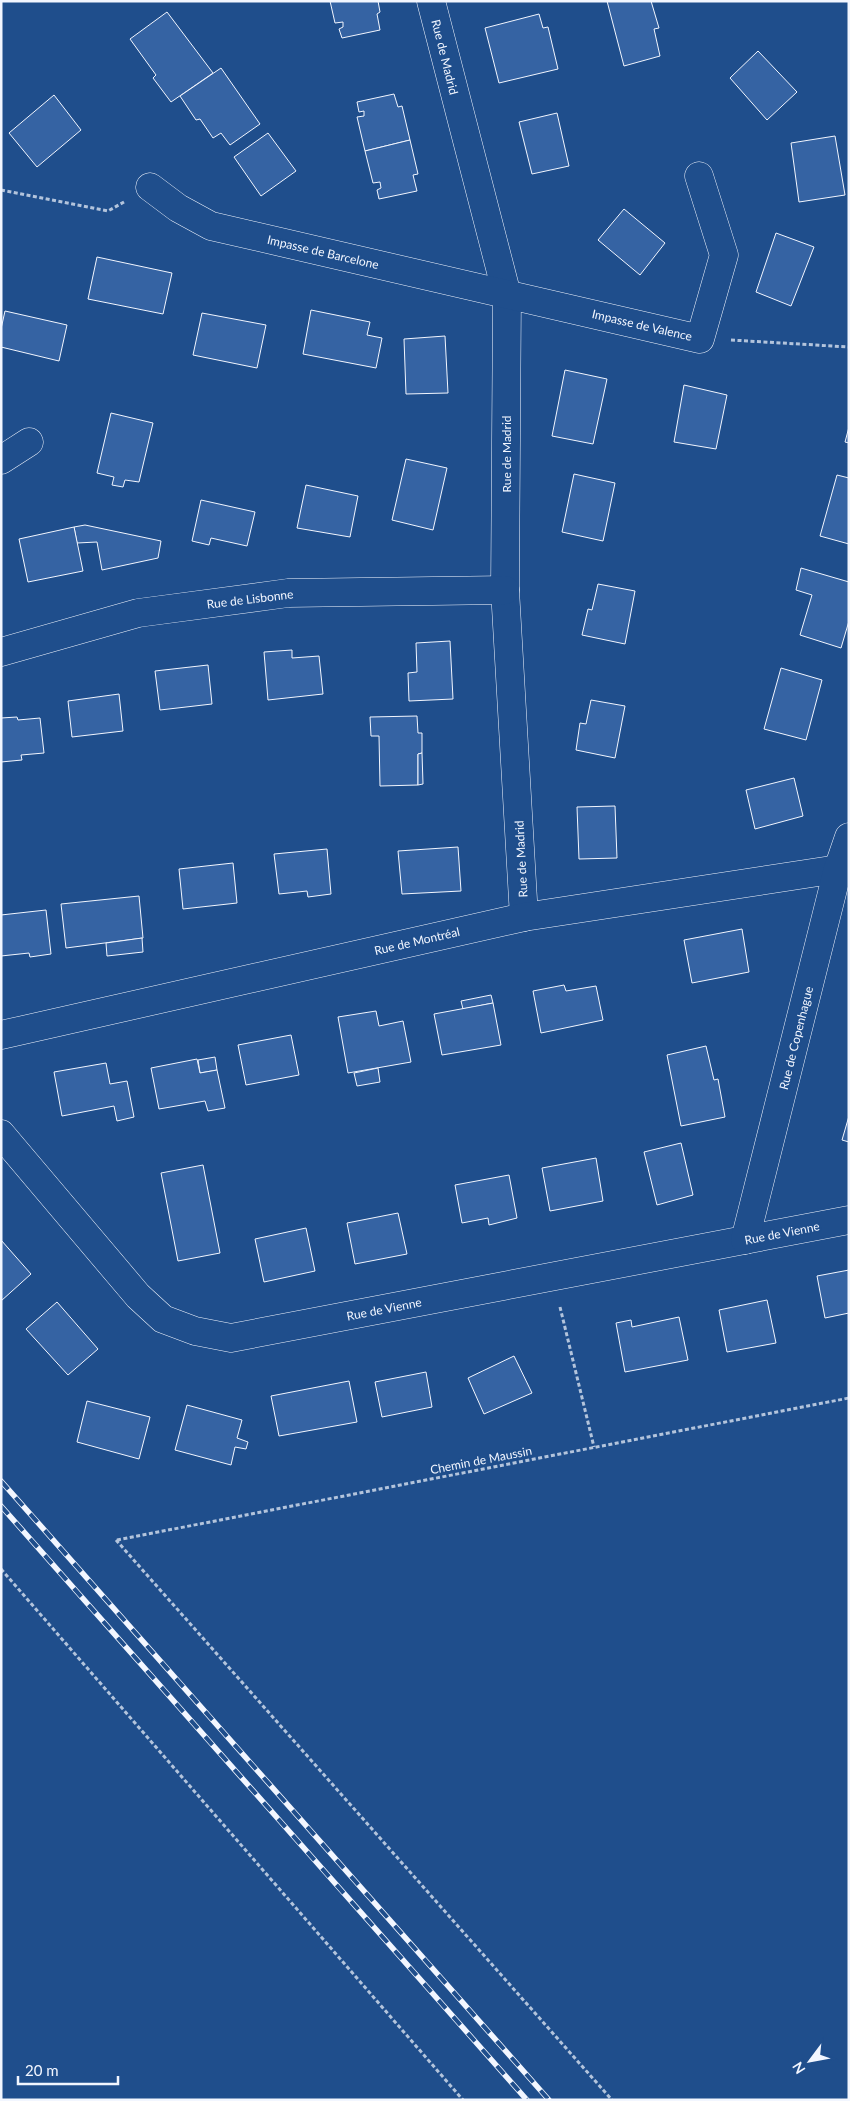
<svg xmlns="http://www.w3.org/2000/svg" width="850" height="2101" viewBox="0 0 850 2101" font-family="Lato,sans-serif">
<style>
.building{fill:#3563a3;stroke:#f2f6ff}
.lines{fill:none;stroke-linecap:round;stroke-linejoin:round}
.minor-casing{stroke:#f2f6ff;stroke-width:29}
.path{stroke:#b3c4dc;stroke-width:3;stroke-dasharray:4 2.5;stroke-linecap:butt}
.minor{stroke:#1f4e8c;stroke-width:28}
.rail-casing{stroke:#f2f6ff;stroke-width:5.5}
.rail{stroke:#1f4e8c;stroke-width:4;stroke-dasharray:11;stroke-linecap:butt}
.labels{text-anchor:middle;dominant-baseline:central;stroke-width:4;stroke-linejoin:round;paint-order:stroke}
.street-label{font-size:12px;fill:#f2f6ff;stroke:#1f4e8c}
</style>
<rect width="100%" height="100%" fill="#1f4e8c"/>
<g class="building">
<path d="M330 1H378L380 12 377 14 380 30 342 38 339 29 343 27V22L335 23Z"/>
<path d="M607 1H651L659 28 654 29 660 56 624 66Z"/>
<path d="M167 12 213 73 171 102 153 78 156 75 130 39Z"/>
<path d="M539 14 543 28 548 27 558 69 499 83 485 28Z"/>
<path d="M758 51 797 92 767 120 730 78Z"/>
<path d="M221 68 260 124 230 145 221 133 213 138 200 119 196 120 180 96Z"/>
<path d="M394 94 398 107 402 106 410 140 365 151 357 117 364 116V111L359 112 357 102Z"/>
<path d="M54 95 81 130 37 167 9 133Z"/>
<path d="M557 113 569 166 532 174 519 122Z"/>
<path d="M268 133 296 171 261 196 234 157Z"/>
<path d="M835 136 845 195 799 202 791 143Z"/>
<path d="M410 140 418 174 413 175 417 191 379 199 377 190 381 188 380 182 373 183 365 151Z"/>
<path d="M624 209 665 243 640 275 598 240Z"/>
<path d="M776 233 814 247 791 306 756 292Z"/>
<path d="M97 257 172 273 163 314 88 299Z"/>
<path d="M311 310 370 322 367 335 382 338 376 368 303 354Z"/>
<path d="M5 311 67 325 59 361 1 347V329Z"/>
<path d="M202 313 266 325 257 368 193 355Z"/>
<path d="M445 336 448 393 406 394 404 339Z"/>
<path d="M565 370 607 379 593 444 552 436Z"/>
<path d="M684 385 727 395 716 449 674 442Z"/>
<path d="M111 413 153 423 139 482 125 480 123 487 112 485 114 477 97 473Z"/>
<path d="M849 427V443L845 442Z"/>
<path d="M406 459 447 468 433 530 392 520Z"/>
<path d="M574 474 615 483 603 541 562 532Z"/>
<path d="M837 475 849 478V544L820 536Z"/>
<path d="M306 485 358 496 350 537 297 528Z"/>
<path d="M201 500 255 512 247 546 211 538 209 545 192 541Z"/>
<path d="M85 525 161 541 158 558 102 570 97 542 77 543 74 527Z"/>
<path d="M74 527 83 571 28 582 19 539Z"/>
<path d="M801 568 849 582V621L841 648 800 635 812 595 796 590Z"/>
<path d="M598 584 635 591 625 644 582 635 588 609 592 610Z"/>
<path d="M450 641 453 699 409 701 408 673 417 672 416 643Z"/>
<path d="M292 650V658L319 656 323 694 268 700 264 652Z"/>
<path d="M208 665 212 704 160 710 155 671Z"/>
<path d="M781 668 822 680 806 740 764 729Z"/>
<path d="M119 694 123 731 72 737 68 701Z"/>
<path d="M591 700 625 706 615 758 576 750 580 723 586 724Z"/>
<path d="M417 716 418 733H422V753L418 754V785L380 786 379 736H371L370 717Z"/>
<path d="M17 717 18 720 40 718 44 753 21 755 22 760 1 762V718Z"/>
<path d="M422 753 423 784 418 785V754Z"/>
<path d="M794 778 803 816 755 829 746 790Z"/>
<path d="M615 806 617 858 579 859 577 807Z"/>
<path d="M458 847 461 891 402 894 398 851Z"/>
<path d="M327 849 331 894 308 897 307 891 279 894 274 854Z"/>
<path d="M233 863 237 903 183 909 179 869Z"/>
<path d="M139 896 143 938 66 948 61 904Z"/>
<path d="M46 910 51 954 30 957 29 953 1 956V915Z"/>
<path d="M742 929 749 972 692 983 684 940Z"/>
<path d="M142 938 143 952 107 956 106 943Z"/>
<path d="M564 985 566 991 596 986 603 1020 541 1033 533 991Z"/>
<path d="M491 995 493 1003 463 1009 461 1001Z"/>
<path d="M493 1003 501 1045 442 1055 434 1014Z"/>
<path d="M376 1011 379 1026 403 1021 411 1062 348 1073 338 1017Z"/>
<path d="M291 1035 299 1075 246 1085 238 1045Z"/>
<path d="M706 1046 714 1080 718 1079 725 1117 681 1126 667 1055Z"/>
<path d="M215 1057 217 1070 200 1073 198 1060Z"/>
<path d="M197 1059 200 1073 217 1070 225 1108 208 1111 205 1101 159 1109 151 1068Z"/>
<path d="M106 1063 110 1084 127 1081 134 1117 117 1121 114 1106 62 1116 54 1072Z"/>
<path d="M378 1068 380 1082 357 1086 354 1073Z"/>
<path d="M849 1116V1142L842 1140Z"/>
<path d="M681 1143 693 1195 657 1205 644 1152Z"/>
<path d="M596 1158 603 1201 550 1211 542 1168Z"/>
<path d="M203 1165 220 1253 178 1261 161 1173Z"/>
<path d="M509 1175 517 1218 489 1225 488 1218 462 1223 455 1185Z"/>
<path d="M398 1213 407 1254 355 1264 347 1223Z"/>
<path d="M306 1228 315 1271 264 1282 255 1239Z"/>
<path d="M1 1240 31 1274 1 1301Z"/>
<path d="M849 1270V1313L825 1318 817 1276Z"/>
<path d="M767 1300 776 1343 727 1352 719 1310Z"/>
<path d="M57 1302 98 1349 68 1375 26 1329Z"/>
<path d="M679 1317 688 1360 625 1372 616 1323 631 1320 632 1327Z"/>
<path d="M514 1356 532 1393 484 1414 468 1378Z"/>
<path d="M426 1372 432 1407 382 1417 375 1382Z"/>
<path d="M349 1381 357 1422 279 1436 271 1396Z"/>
<path d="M87 1401 150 1417 139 1459 77 1442Z"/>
<path d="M187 1405 242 1420 237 1438 248 1442 246 1449 235 1447 231 1465 175 1450Z"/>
</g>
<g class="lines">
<defs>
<g id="minor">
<path d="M431 1 507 295 505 590 524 917"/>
<path d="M150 187 178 208 211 226 700 339 724 255 699 176"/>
<path d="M1 460 29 442"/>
<path d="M1 652 138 613 288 593 505 590"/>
<path d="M1 1035 524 917 838 869"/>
<path d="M1 1134 138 1296 163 1319 195 1331 231 1338 849 1220"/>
<path d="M745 1240 838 869 849 837"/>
</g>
</defs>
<use href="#minor" class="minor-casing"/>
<g class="path">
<path d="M1 190 108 211 124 202"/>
<path d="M731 340 849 347"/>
<path d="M560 1307 594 1447"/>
<path d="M116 1540 612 2100"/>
<path d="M117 1540 849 1398"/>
<path d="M1 1569 463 2100"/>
</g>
<use href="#minor" class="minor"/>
<defs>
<g id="rail">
<path d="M1 1481 549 2100"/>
<path d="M1 1506 527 2100"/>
</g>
</defs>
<use href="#rail" class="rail-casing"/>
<use href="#rail" class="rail"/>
</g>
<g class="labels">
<g class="street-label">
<text transform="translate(445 57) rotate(76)">Rue de Madrid</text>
<text transform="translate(323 252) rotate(13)">Impasse de Barcelone</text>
<text transform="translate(642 325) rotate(13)">Impasse de Valence</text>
<text transform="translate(506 454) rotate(-90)">Rue de Madrid</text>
<text transform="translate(250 599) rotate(-7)">Rue de Lisbonne</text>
<text transform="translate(521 859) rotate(-93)">Rue de Madrid</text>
<text transform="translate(417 941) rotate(-13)">Rue de Montréal</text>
<text transform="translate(796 1038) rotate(-76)">Rue de Copenhague</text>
<text transform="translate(782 1233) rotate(-11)">Rue de Vienne</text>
<text transform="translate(384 1309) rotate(-11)">Rue de Vienne</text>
<text transform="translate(481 1460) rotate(-11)">Chemin de Maussin</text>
</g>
</g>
<rect width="850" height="2101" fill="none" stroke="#f2f6ff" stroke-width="5"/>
<g transform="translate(810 2061) rotate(238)" stroke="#1f4e8c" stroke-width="4" paint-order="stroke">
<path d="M0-4L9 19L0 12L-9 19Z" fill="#f2f6ff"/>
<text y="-8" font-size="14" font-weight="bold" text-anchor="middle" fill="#f2f6ff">N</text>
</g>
<path d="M18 2076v8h100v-8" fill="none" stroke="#f2f6ff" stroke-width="2.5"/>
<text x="25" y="2076" font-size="15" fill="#f2f6ff" stroke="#1f4e8c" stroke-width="4" paint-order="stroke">20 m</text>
</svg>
